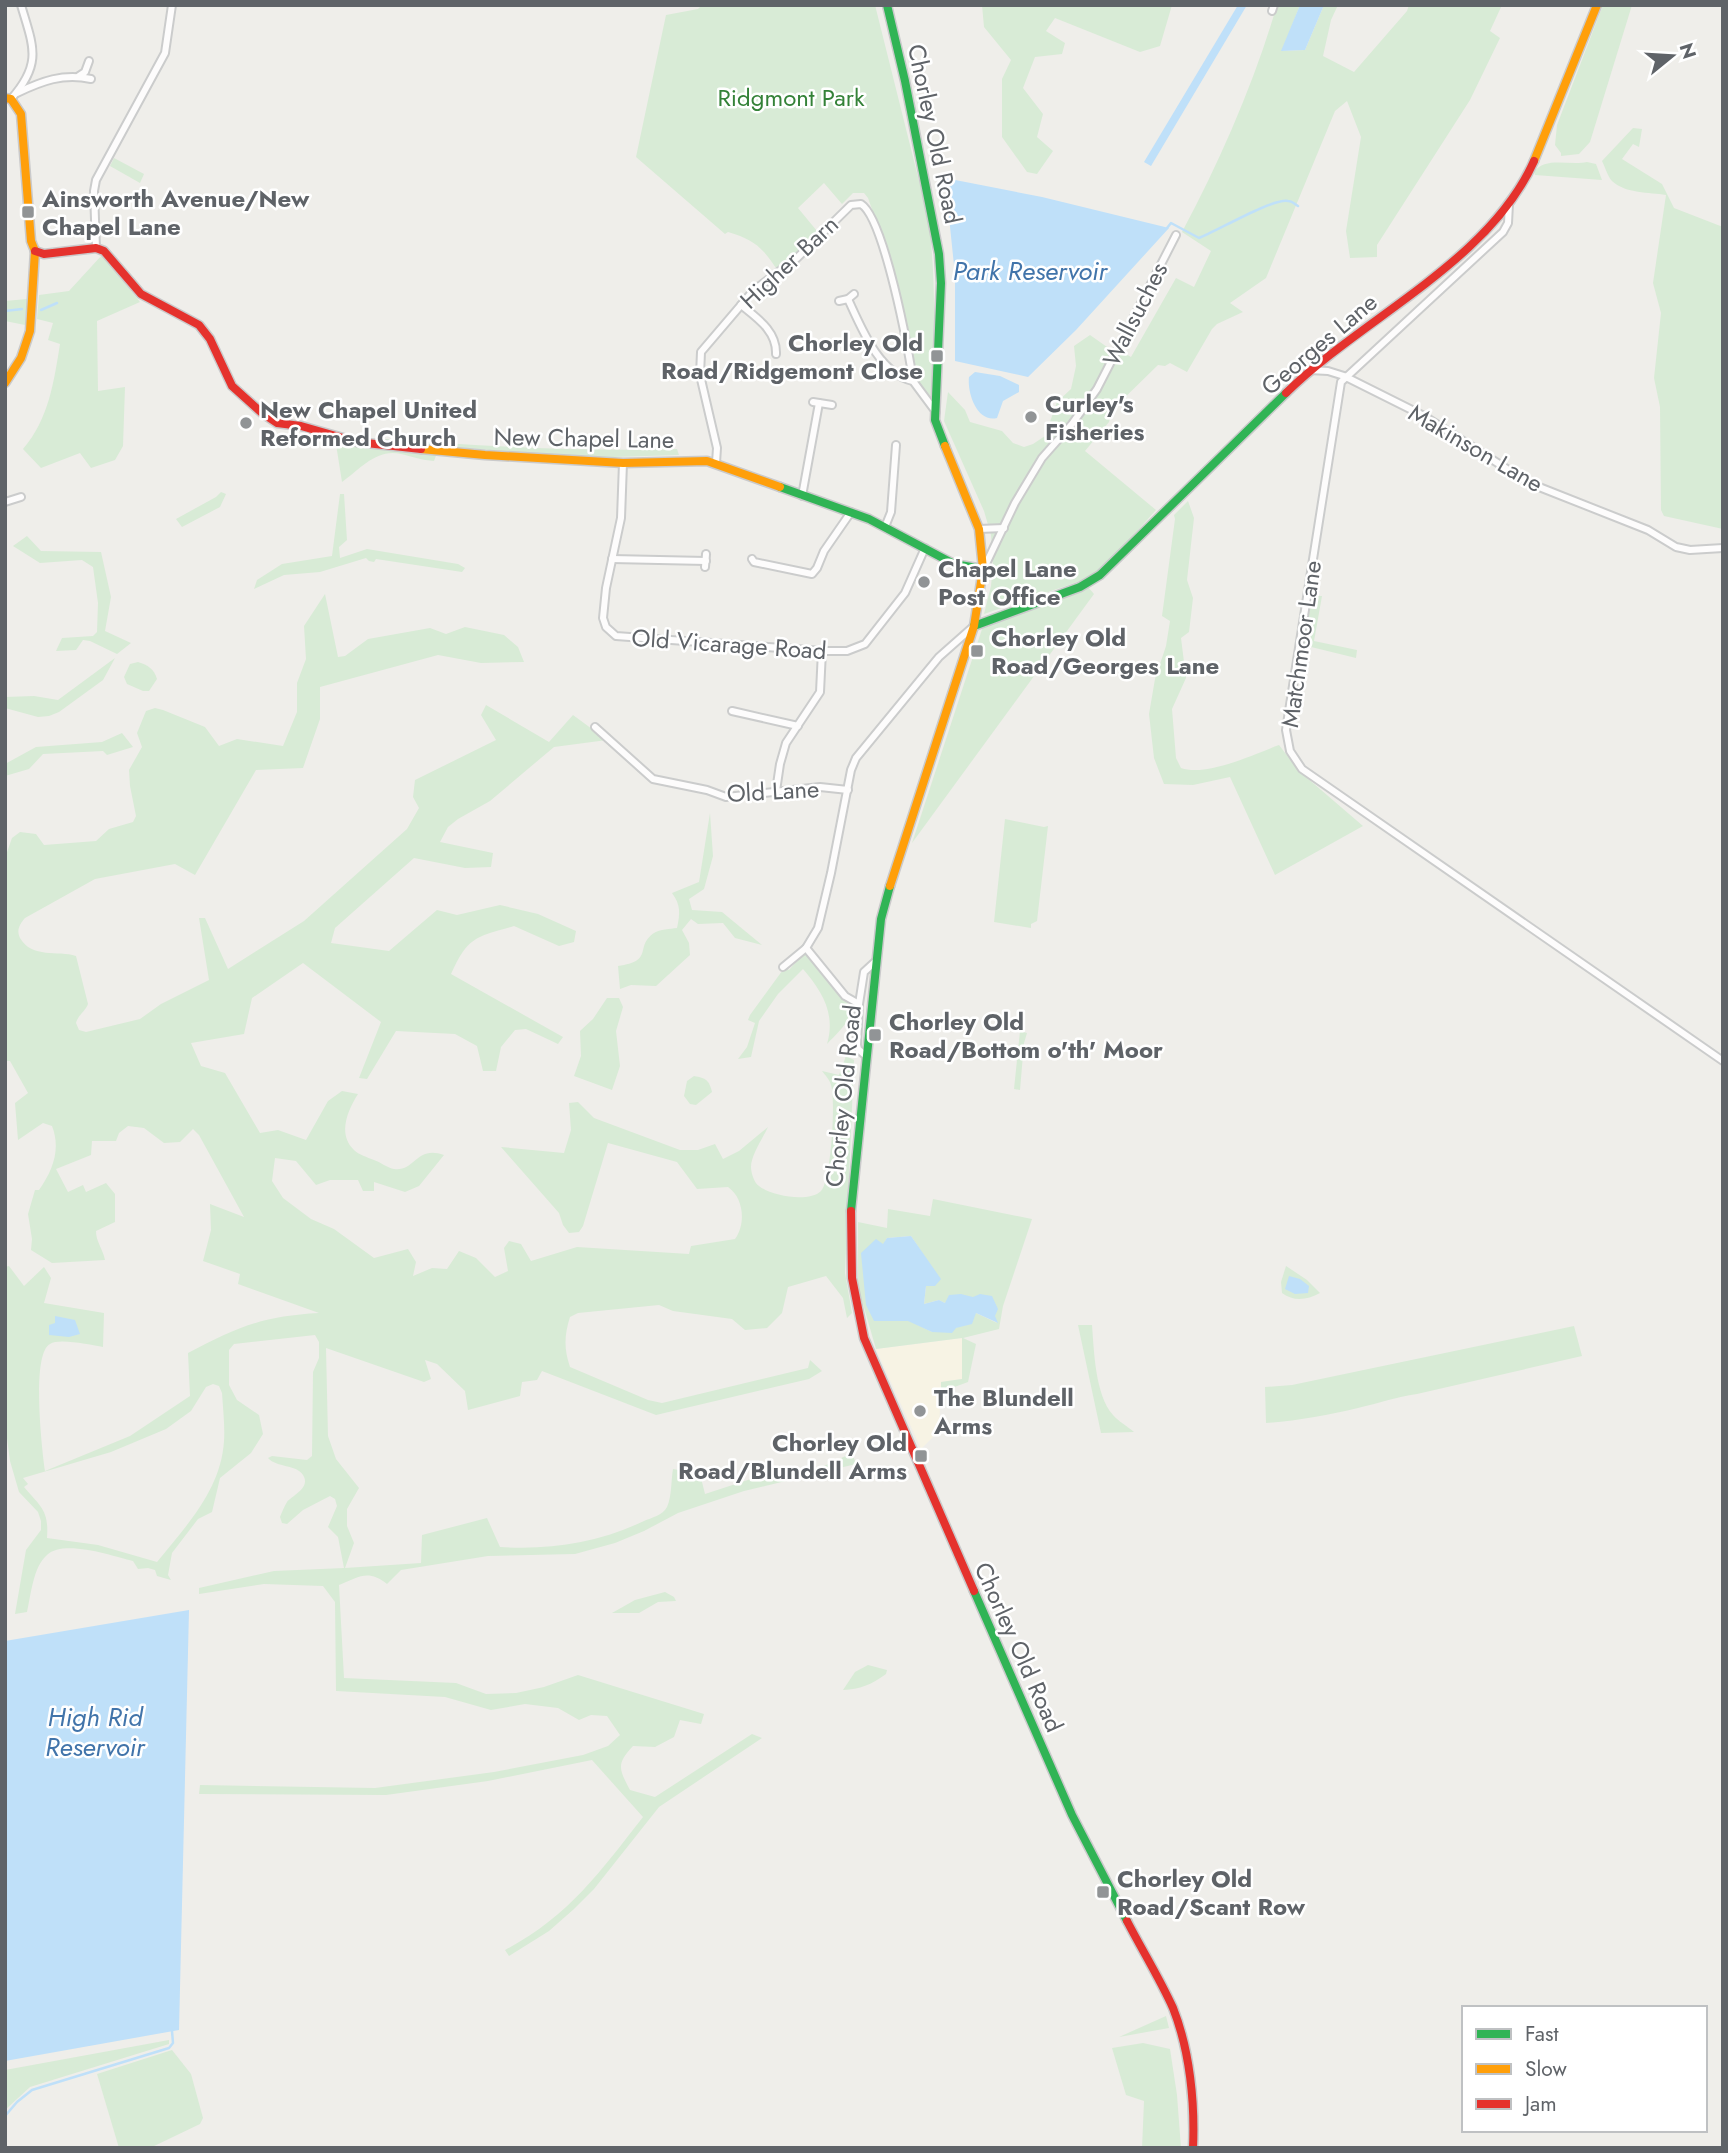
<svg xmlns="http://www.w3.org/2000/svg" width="1728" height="2153" viewBox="0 0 1728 2153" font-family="Jost,sans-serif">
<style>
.commercial{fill:#f7f3e4}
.green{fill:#d8ebd6;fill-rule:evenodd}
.water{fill:#bfe0f9}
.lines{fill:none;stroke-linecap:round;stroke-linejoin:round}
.stream{stroke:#bfe0f9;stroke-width:2.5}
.street-casing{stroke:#cbcccc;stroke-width:10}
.fast-casing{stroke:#cacacb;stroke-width:11}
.slow-casing{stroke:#cacacb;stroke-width:11}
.jam-casing{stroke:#cacacb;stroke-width:11}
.street{stroke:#fdfcfc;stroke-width:6}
.fast{stroke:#30b455;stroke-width:8}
.slow{stroke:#ff9f0a;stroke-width:8}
.jam{stroke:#e5322d;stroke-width:8}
.poi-dot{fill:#919496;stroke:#fff;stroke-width:2.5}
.labels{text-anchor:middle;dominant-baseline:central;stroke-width:5;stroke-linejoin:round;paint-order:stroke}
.park-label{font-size:24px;fill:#348238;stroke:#fff}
.street-label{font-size:24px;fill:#5f6368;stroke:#fff}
.poi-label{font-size:24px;font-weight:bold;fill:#5f6368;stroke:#fff;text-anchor:start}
.water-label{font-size:26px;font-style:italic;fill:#4174aa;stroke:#fff}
</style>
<rect width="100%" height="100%" fill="#efeeea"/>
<path class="commercial" d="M962 1338V1379L941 1382 939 1431 921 1449 876 1349Z"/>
<g class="green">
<path d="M702 5H875L929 221C936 282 935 341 930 402L916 379 913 353 891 263 868 198 864 193H853L842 204 824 183 798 208 817 231 796 254 776 268C761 246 754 240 728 232L725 234 636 157 666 15 698 9Z"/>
<path d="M982 5H1172L1160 46 1140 52 1055 18 1046 31 1065 43 1062 54 1035 57 1023 88 1043 114 1037 137 1053 151 1037 174 1027 172 1002 137V79L1011 60 984 27Z"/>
<path d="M1277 5H1300L1282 51 1305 50 1324 5H1338L1331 20 1323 56 1354 72 1407 11 1409 5H1502L1490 31 1500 38 1470 100 1377 245V257L1350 258 1346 231 1361 137 1347 101 1335 111 1266 278 1230 303 1243 312 1217 324 1212 329 1187 372 1170 363 1165 366 1158 365 1112 410 1109 422 1085 451 1156 510 1113 558 1092 577 984 614 991 586 993 565 991 535 984 511 944 421 948 392 965 410 970 422 1002 431 1013 443 1024 447 1033 444 1045 436 1057 402 1071 389 1076 366 1074 346 1090 335 1117 354 1119 350 1131 357 1176 278 1194 287 1211 251 1182 232C1220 161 1254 83 1277 5Z"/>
<path d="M1603 5H1632L1590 142 1579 154 1561 156V153L1555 145 1557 125Z"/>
<path d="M1633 128 1642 129 1639 147 1633 144 1622 159 1662 184 1674 208 1723 227V529L1664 516 1661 510 1660 407 1654 378 1661 313 1653 283 1666 195C1649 192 1626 194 1612 181 1608 177 1605 167 1602 161Z"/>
<path d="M114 158 144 174 140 183 110 166Z"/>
<path d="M1587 162 1596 164 1602 180 1535 175 1534 172C1545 156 1570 166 1587 162Z"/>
<path d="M102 255 140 302 97 321 98 391 125 387 123 446 115 460 91 468 80 453 41 468 23 449C49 419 54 381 60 344L48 340 53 323 37 319 39 295 69 291Z"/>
<path d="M27 299 25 325 5 321V301Z"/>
<path d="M335 438 437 453 434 461C422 460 413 457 401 454 377 448 360 469 342 482Z"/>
<path d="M385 439C483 446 579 452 677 449L679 455 582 458 385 441Z"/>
<path d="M221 492 226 494 220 507 182 527 176 519 216 497Z"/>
<path d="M340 494H344L347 540 339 547 340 558 367 549 458 564 465 568 462 572 376 559 374 562 369 561 366 558 320 572 284 575 254 589 257 580 282 564 332 556Z"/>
<path d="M1188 501 1194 518 1187 580 1193 598 1189 632 1181 638 1186 678 1172 709 1176 758 1181 768C1207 777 1254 754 1279 745L1299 771 1363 826 1275 875 1230 777 1193 785 1164 784 1154 758 1149 714 1155 679 1166 646 1170 621 1162 616 1175 519 1174 515Z"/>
<path d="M27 536 41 551 101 552 111 597 105 631 131 643 117 654 90 641 83 640 76 650 56 651 62 638 93 636 97 632 98 603 93 567 82 560 40 563 13 546Z"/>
<path d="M1088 587 1094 594 912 843 983 626Z"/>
<path d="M325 594 338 657 345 656 368 639 430 628 446 634 465 627 504 635 518 647 524 662 481 663 438 655 320 687V719L303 768 256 770 195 875 175 864 95 879 25 918C20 924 16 930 20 938 32 959 58 950 76 956L88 1004C85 1012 78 1015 76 1023L79 1030 86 1032 140 1019 161 1004 209 980 199 918H205L228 969 304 921 407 829 419 808 413 797 415 780 496 740 481 715 486 705 549 742 573 715 607 740 554 747 490 801 458 819 448 827 440 842 493 853 491 867 465 868 414 858 335 928 331 943 389 951 437 910 457 915 500 905 538 914 576 931 574 942 559 946 514 926C476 937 468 936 451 974L563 1037 558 1044 526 1029 515 1030 501 1047 496 1071H483L477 1046 455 1034 396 1031 367 1079 359 1078 381 1022 303 963 252 998 244 1034 191 1043 201 1066 225 1073 260 1133 278 1130 306 1140 328 1101 342 1091 358 1094C348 1110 337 1134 354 1150 359 1155 367 1157 374 1160 380 1162 388 1168 394 1169 415 1172 416 1145 444 1155L419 1186 405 1192 374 1182V1191H363L358 1180H330L316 1185 296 1161 275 1158 272 1181 283 1198 311 1219 334 1229 374 1258 408 1249 416 1262 413 1276 432 1268 447 1269 459 1251 476 1258 495 1277 508 1271 504 1248 509 1241 521 1244 531 1261 577 1247 689 1254 691 1246 735 1239C746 1224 744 1198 728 1187L697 1189 677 1162 608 1143 583 1226 579 1232 569 1233 563 1225 559 1213 501 1147 564 1153 571 1130 569 1103 578 1102 594 1118 680 1150H698L715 1144 723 1159 739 1151 768 1127C763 1138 751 1155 751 1167 751 1172 754 1183 759 1186 771 1196 809 1203 821 1191 831 1182 836 1099 831 1085 830 1080 825 1075 822 1071L839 1075 846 1056 854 1060 845 1273 852 1313 847 1318 843 1298 826 1276 788 1287 782 1313 767 1328 745 1330 732 1319 673 1311 659 1305 578 1313 570 1317C564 1336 564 1349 570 1367L648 1400 662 1403 808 1368 810 1360 822 1371 809 1379 656 1415 542 1371 537 1380 522 1382 520 1396 468 1410 465 1391 437 1364 425 1360 431 1379 424 1382 326 1348 328 1436 336 1459 359 1488 347 1509V1526L354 1543 345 1568 421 1563 422 1535 487 1518 500 1547C551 1550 598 1543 644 1521 651 1518 663 1515 667 1507 672 1496 671 1480 673 1469L700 1474 705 1494 757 1477 824 1466 852 1453 856 1464 744 1491 678 1513 644 1531 615 1543 575 1554 488 1556 401 1570 387 1584C368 1569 359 1577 339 1585L344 1678 456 1683 486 1694 516 1693 544 1687 578 1675 704 1714 701 1724 680 1720 674 1737 655 1747 633 1746C616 1764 619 1769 630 1790L655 1797 752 1734 762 1738 659 1807 594 1889 574 1909 549 1931 509 1956 505 1950C568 1917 600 1872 643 1817L592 1760 488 1781 386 1795 199 1794 200 1785 375 1788 494 1772 583 1755 608 1746 620 1735 607 1716 591 1715 579 1720 558 1708 525 1704 491 1710 445 1697 336 1691 335 1602 323 1586 264 1584 199 1594V1588L274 1571 344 1568 338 1537 328 1527 337 1506 335 1499 330 1496 303 1510 287 1524 282 1523 280 1517C282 1512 284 1507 287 1502 293 1495 311 1488 303 1475 296 1464 277 1468 268 1458L272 1456 307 1460 312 1456 313 1372 319 1358V1342L315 1335 234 1344 229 1350V1385L237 1400 259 1415 263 1434 251 1453 220 1478 212 1512 198 1519 172 1553 168 1575 171 1580 157 1576 155 1570 148 1568 138 1569 133 1561C112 1556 64 1539 47 1555 33 1567 31 1595 27 1612L15 1614 26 1550 41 1530V1521L38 1512 19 1492 10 1461 5 1423V1267L9 1266 24 1286 44 1267 51 1278 44 1303 104 1313 103 1347C91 1345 59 1338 50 1344 31 1354 42 1450 45 1471L130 1436 190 1396 188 1353C237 1327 263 1316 319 1313L238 1284 240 1274 203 1261 211 1230 210 1204 244 1217 199 1135 193 1129 180 1142 164 1143 144 1128 128 1126 119 1133 116 1141H92L91 1155 56 1169 68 1192 83 1185 86 1192 106 1183 115 1194V1222L96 1231C96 1242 103 1249 105 1260L52 1263 31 1250 32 1239 28 1214 35 1190H39C53 1170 61 1149 52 1126L43 1123 18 1140 15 1103 28 1093 10 1061H5V858L12 838 20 832 36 834 44 845 96 841 109 829 133 822 136 816 130 786 129 770 142 747 137 733 146 711 155 708 163 710 205 727 219 746 237 739 283 746 297 712V683L306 659 304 626ZM213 1384 219 1386 222 1393C223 1409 225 1426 224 1441 221 1490 186 1526 157 1562L98 1545 47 1538C49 1510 41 1507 24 1487L28 1484 23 1478 111 1452 166 1429 191 1411 206 1387Z"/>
<path d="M1312 596H1322L1314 641 1357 650 1356 658 1303 645Z"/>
<path d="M115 658 103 680 59 712 49 716 38 717 5 708V697L34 696 58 700Z"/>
<path d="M138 662C148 665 154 669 157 679L149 691H143L127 684 124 677 130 664Z"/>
<path d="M122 733 133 747 107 755 103 751 43 754 29 769 5 776V764L36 747 102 742Z"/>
<path d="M710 813 713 856 704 889 689 899 692 910 722 912 762 945 735 938 723 923 698 924 691 919 682 930 689 943 690 955 656 986 631 985 620 989 618 966C655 961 634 947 654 933 660 929 670 929 677 928 680 914 681 905 672 893L699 882Z"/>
<path d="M1005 819 1044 827 1048 826 1037 921 1031 924V928L994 922Z"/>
<path d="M804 953 849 1005C854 1020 837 1033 827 1044 836 1014 822 991 803 969L778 994 759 1021 751 1057 738 1059 747 1047 755 1023 748 1020 750 1015 785 967 789 970Z"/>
<path d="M607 998H619L623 1007 616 1031 620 1066 612 1090 574 1076 581 1056 580 1031 593 1019Z"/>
<path d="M1020 1031 1027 1033 1024 1043 1020 1090 1014 1089Z"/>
<path d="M694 1076C706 1078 709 1080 712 1092L696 1105 690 1104 684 1096 687 1081Z"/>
<path d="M933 1199 1032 1219 1003 1306 999 1329 963 1338 976 1344 968 1382 941 1392V1382L962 1379V1338L876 1349 858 1287V1222L887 1228 888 1209 930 1216ZM911 1236 940 1279 926 1286 924 1304 939 1300 945 1303 973 1297 997 1323 976 1313 956 1328 932 1332 908 1320 874 1321 883 1245 887 1238Z"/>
<path d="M1286 1266 1307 1280 1320 1293C1307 1300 1294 1302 1282 1293L1281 1282Z"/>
<path d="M1078 1325H1092C1094 1350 1095 1395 1113 1415 1118 1421 1127 1426 1134 1432L1101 1433Z"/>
<path d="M1574 1326 1582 1356 1417 1394C1396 1397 1379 1403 1358 1408 1329 1415 1296 1421 1266 1423L1265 1387 1292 1385Z"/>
<path d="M665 1592 674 1597 676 1601 658 1602 639 1613H612L635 1600Z"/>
<path d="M868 1665 887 1670 886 1674C871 1685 860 1689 843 1690L855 1672Z"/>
<path d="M1166 2016 1169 2028 1119 2037Z"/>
<path d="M169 2040V2044L30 2087 5 2110V2070Z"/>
<path d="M1143 2043 1170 2049 1177 2095 1181 2148H1142L1144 2101 1126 2095 1112 2048Z"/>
<path d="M172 2050 191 2074 203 2118 200 2124 150 2148H119L97 2074Z"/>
</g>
<g class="water">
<path d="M1238 5H1247L1151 166 1144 162Z"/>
<path d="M1300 5H1324L1305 50 1281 51Z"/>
<path d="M945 178 1042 197 1169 228 1076 330 1028 377 955 361V275Z"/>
<path d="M975 372 1000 376 1019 385V392L1003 401 997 418C977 423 967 393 969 377Z"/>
<path d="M911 1236 941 1279 935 1286H926L924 1304 939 1300 945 1303 949 1295 961 1294 973 1297 980 1294 992 1296 998 1309 995 1316 998 1323 976 1313 972 1324 956 1328 952 1333 932 1332 908 1321H874L866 1305 861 1253 876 1239 883 1244 887 1238Z"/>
<path d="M1289 1276 1300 1279 1309 1286 1308 1293 1295 1294 1285 1289Z"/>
<path d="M55 1316 75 1320 80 1334 69 1337 49 1335V1325L55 1323Z"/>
<path d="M189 1610 179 2030 5 2061V1641Z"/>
</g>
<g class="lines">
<g class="stream">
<path d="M1167 228 1171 223 1199 238C1217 231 1273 198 1288 201 1292 201 1295 204 1298 206"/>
<path d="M41 310 57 303"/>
<path d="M5 311 22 309"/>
<path d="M5 2116 17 2102 32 2090 169 2048 173 2043 172 2031"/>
</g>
<defs>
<g id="street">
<path d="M1272 11 1274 5"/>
<path d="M79 76 85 72 89 61"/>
<path d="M17 93C42 81 63 73 91 79"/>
<path d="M11 99C43 63 33 46 21 5"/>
<path d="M1509 204 1508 223 1503 232 1341 382 1286 730 1290 751 1302 769 1723 1061"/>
<path d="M96 248 94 191 96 180 165 53 172 5"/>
<path d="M848 299C861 327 879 374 913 381L936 412"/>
<path d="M839 301 848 299 854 294"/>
<path d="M741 305C757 318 777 331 776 354"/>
<path d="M1309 370 1328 371 1344 376 1424 416 1529 483 1648 530 1676 547 1690 550 1723 548"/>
<path d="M813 402 832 405"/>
<path d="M623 463 621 518 606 588 603 618 606 627 616 636 822 651H847L865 644 905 593 925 548"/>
<path d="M716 463 717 448 700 375 701 352 753 291 797 258 851 205 861 204C884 218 909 351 913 381"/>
<path d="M802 496 819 403"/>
<path d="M5 502 21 497"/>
<path d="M885 527 891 512 896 445"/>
<path d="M979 529 1004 528"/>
<path d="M612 559 706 561"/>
<path d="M752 559 754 562 812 574 817 568 824 551 851 512"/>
<path d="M705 567 706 554"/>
<path d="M984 568 1015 503 1042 458 1072 424 1097 389 1176 235"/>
<path d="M732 711 798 726"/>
<path d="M595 727 653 779 707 790 726 797 820 787 848 790"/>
<path d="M776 791 780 764 786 743 820 692 822 651"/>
<path d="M806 948 845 996 859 1004"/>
<path d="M783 967 806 948 818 928 831 873 851 770 856 758 939 657 974 626"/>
<path d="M866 1056 858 1049 857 1045 859 1004 864 972 876 961"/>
</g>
<g id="fast">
<path d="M887 5 905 81 939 254 941 283 935 420 945 446"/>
<path d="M780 487 869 519 954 564 983 569"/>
<path d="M974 626 1080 587 1100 575 1286 393"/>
<path d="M851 1211 881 919 890 886"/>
<path d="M974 1591 1072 1815 1127 1921"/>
</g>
<g id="slow">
<path d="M5 98 11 99 21 114 31 241 35 251"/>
<path d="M1534 161 1597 5"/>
<path d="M5 383 21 358 30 331 35 251"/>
<path d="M421 449 485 455 623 463 707 461 780 487"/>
<path d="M890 886 974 626 983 569 979 529 945 446"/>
</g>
<g id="jam">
<path d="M35 251 44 254 96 248 104 251 141 294 199 325 210 339 232 386 262 413 277 423 301 426 357 442 421 449"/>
<path d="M1286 393C1363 317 1489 262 1534 161"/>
<path d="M851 1211 852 1278 864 1338 974 1591"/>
<path d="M1127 1921C1142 1950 1160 1979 1173 2008 1190 2051 1195 2103 1193 2148"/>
</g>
</defs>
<use href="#street" class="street-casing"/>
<use href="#fast" class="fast-casing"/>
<use href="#slow" class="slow-casing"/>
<use href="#jam" class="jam-casing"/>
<use href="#street" class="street"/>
<use href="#fast" class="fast"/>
<use href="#slow" class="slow"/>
<use href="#jam" class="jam"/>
</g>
<g class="poi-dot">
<rect x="21" y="205" width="14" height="14" rx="3.5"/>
<rect x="930" y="349" width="14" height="14" rx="3.5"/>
<circle cx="1031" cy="417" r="7"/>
<circle cx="246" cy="423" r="7"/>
<circle cx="924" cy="582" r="7"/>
<rect x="970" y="644" width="14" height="14" rx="3.5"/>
<rect x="868" y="1028" width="14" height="14" rx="3.5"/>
<circle cx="920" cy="1411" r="7"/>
<rect x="914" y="1449" width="14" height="14" rx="3.5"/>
<rect x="1096" y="1885" width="14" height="14" rx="3.5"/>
</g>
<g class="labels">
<g class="park-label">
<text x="791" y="97">Ridgmont Park</text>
</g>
<g class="street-label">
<text transform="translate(935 134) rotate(78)">Chorley Old Road</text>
<text transform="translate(789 262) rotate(-43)">Higher Barn</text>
<text transform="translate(1135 314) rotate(-63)">Wallsuches</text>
<text transform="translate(1319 344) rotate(-40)">Georges Lane</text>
<text transform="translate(584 438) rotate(1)">New Chapel Lane</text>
<text transform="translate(1476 448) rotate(30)">Makinson Lane</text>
<text transform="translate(729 644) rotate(4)">Old Vicarage Road</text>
<text transform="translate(1301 644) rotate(-82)">Matchmoor Lane</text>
<text transform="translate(773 791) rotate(-3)">Old Lane</text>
<text transform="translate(843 1096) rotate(-84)">Chorley Old Road</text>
<text transform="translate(1019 1647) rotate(66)">Chorley Old Road</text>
</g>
<g class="poi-label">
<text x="42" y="198">Ainsworth Avenue/New<tspan x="42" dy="28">Chapel Lane</tspan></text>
<text x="923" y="342" text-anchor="end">Chorley Old<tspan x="923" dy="28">Road/Ridgemont Close</tspan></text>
<text x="1045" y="403">Curley's<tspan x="1045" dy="28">Fisheries</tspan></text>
<text x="260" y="409">New Chapel United<tspan x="260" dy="28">Reformed Church</tspan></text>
<text x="938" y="568">Chapel Lane<tspan x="938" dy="28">Post Office</tspan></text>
<text x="991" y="637">Chorley Old<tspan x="991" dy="28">Road/Georges Lane</tspan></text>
<text x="889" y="1021">Chorley Old<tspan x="889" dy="28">Road/Bottom o'th' Moor</tspan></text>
<text x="934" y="1397">The Blundell<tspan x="934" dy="28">Arms</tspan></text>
<text x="907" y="1442" text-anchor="end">Chorley Old<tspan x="907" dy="28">Road/Blundell Arms</tspan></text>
<text x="1117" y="1878">Chorley Old<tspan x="1117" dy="28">Road/Scant Row</tspan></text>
</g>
<g class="water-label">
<text x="1030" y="271">Park Reservoir</text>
<text x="95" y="1717">High Rid<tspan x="95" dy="30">Reservoir</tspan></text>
</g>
</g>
<rect width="1728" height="2153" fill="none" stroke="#5f6368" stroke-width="14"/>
<rect x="1462" y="2006" width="245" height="126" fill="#ffffff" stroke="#bfc1c3" stroke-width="2"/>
<rect x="1476" y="2029" width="35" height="10" fill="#30b455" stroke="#bfc1c3" stroke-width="2"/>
<text x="1525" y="2041" font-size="21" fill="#5f6368">Fast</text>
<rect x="1476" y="2064" width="35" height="10" fill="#ff9f0a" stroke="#bfc1c3" stroke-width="2"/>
<text x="1525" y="2076" font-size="21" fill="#5f6368">Slow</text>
<rect x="1476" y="2099" width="35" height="10" fill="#e5322d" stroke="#bfc1c3" stroke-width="2"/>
<text x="1525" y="2111" font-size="21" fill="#5f6368">Jam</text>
<g transform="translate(1672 56) rotate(72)" stroke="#ffffff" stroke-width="5" paint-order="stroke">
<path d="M0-5L12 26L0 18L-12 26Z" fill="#5f6368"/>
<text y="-10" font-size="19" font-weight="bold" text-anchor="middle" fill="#5f6368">N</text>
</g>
</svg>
